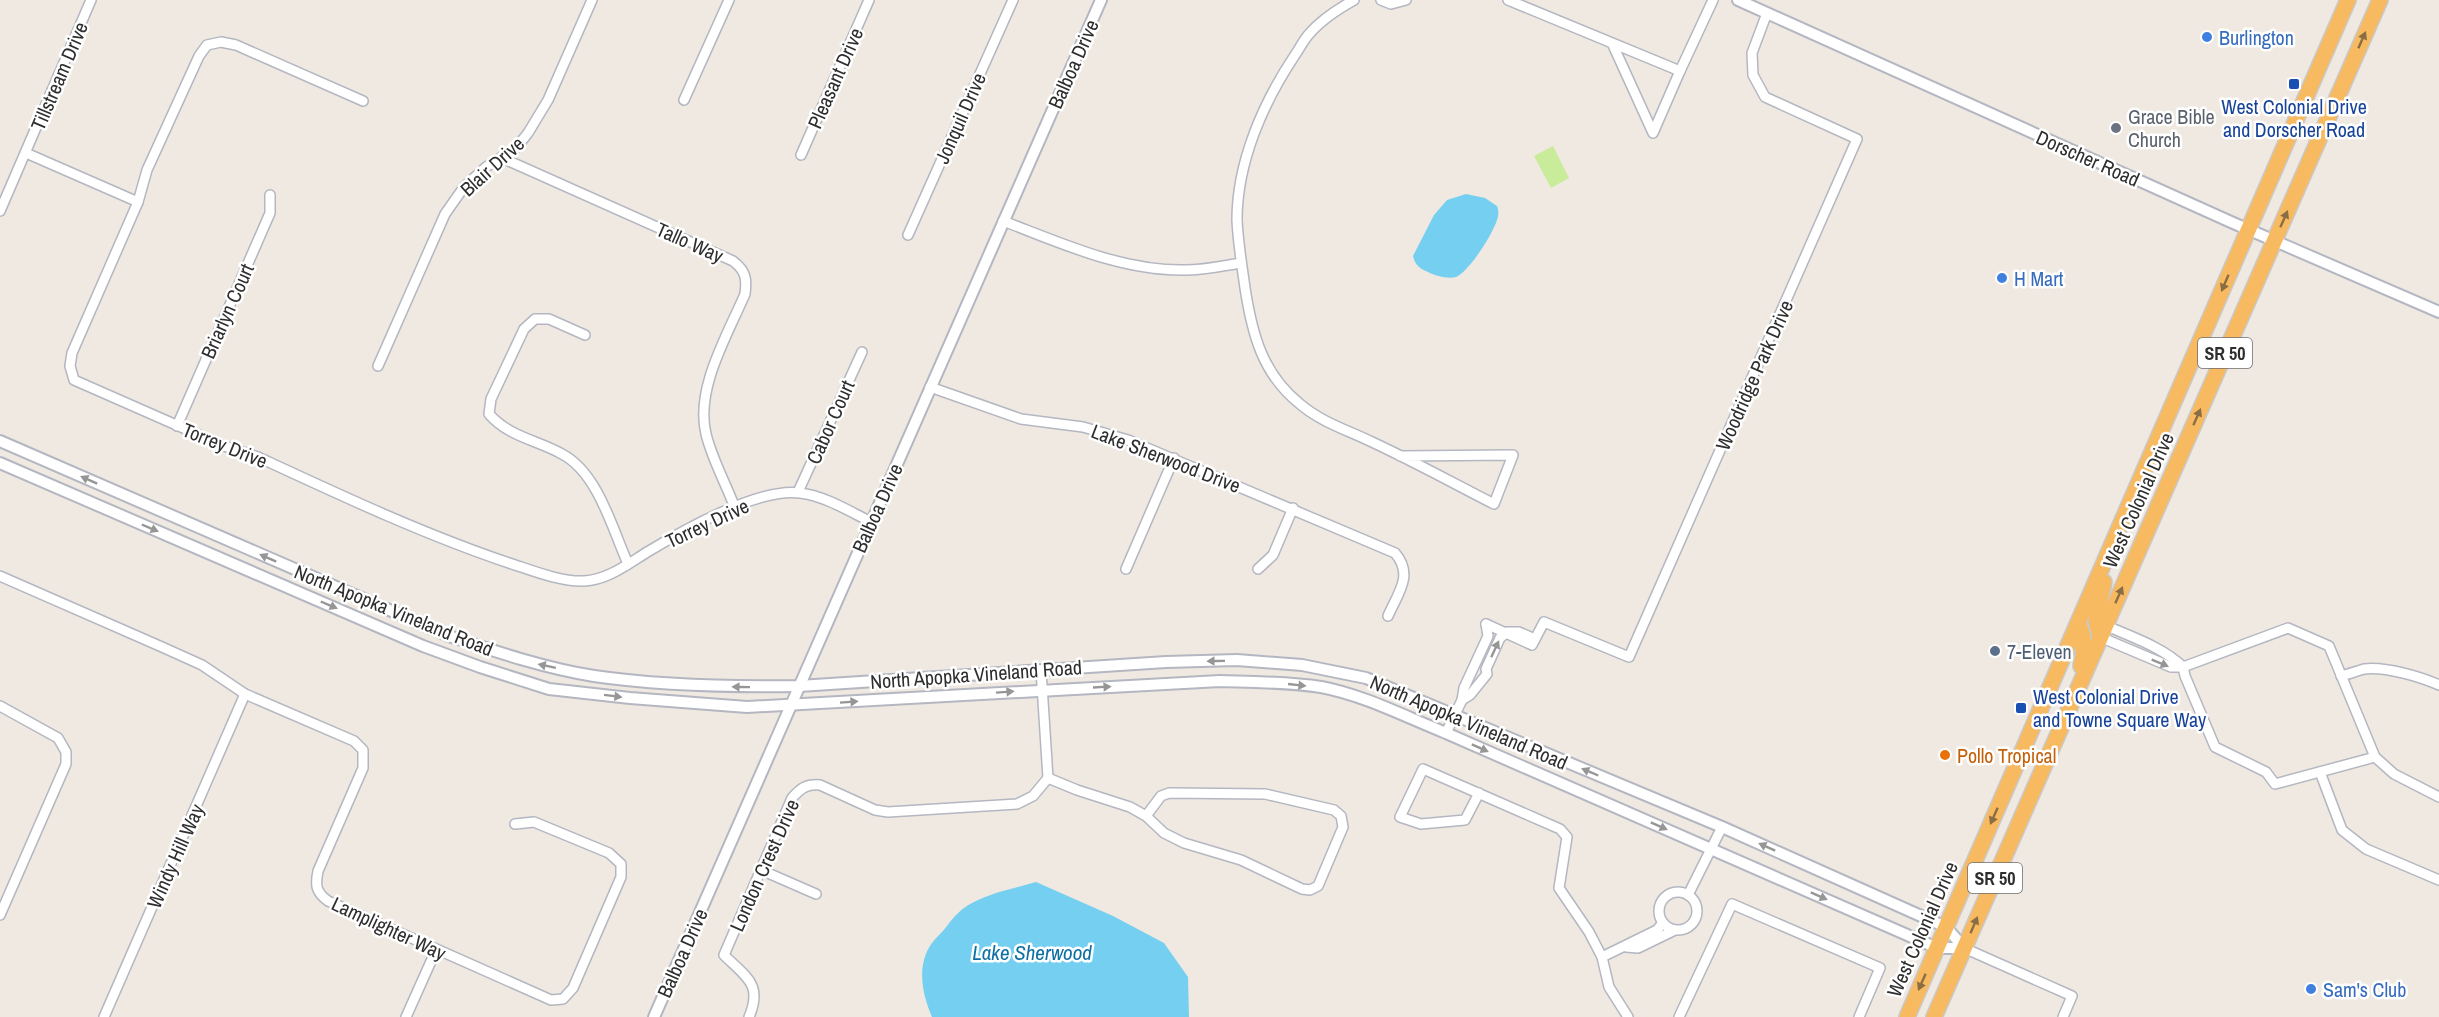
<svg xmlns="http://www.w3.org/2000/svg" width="2439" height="1017" viewBox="0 0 2439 1017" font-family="'Archivo Narrow',sans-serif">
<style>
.pitch{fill:#c9ec9a}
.water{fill:#75cff0}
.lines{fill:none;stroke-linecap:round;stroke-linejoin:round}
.minor-casing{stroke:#b4b7c1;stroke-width:12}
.tertiary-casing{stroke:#b4b7c1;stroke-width:14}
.trunk-casing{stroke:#c9c9c9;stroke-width:18}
.minor{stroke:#fff;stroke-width:9}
.tertiary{stroke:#fff;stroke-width:10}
.trunk{stroke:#f8ba60;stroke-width:15}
.oneway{fill:#896d44}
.oneway2{fill:#969696}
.shop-dot{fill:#3f7fe0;stroke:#fff;stroke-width:2}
.transit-dot{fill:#1a4fb4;stroke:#fff;stroke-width:2}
.worship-dot{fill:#6b7280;stroke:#fff;stroke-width:2}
.service-dot{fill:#5c6f8a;stroke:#fff;stroke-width:2}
.food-dot{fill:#e8710a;stroke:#fff;stroke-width:2}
.labels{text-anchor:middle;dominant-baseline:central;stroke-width:5;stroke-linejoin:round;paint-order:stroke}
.shield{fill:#fff;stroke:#6d6d6d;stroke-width:1.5}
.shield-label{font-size:18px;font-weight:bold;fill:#2e2e2e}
.shop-label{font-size:20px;fill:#366cbe;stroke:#fff;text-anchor:start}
.street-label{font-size:20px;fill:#2e2e2e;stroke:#fff}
.transit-label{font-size:20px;fill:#164399;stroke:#fff}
.worship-label{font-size:20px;fill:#5b616d;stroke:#fff;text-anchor:start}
.service-label{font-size:20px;fill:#4e5e75;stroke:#fff;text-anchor:start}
.food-label{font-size:20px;fill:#c56008;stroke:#fff;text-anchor:start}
.water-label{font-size:21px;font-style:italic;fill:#0d6fa3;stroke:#fff}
</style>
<rect width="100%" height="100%" fill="#efe9e1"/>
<path class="pitch" d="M1553 146 1569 178 1551 188 1534 156Z"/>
<g class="water">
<path d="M1466 194 1485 198 1497 206C1498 209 1499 212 1498 216 1496 230 1469 272 1456 277 1448 279 1436 276 1428 272 1420 269 1415 265 1413 256L1434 215 1447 200Z"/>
<path d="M1036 882 1113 916 1164 943 1188 977 1189 1017H932C922 994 916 965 932 943 936 937 943 932 947 926 955 915 962 908 974 902 993 892 1016 888 1036 882Z"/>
</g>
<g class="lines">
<defs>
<g id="minor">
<path d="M1354 0C1338 9 1322 19 1310 33 1304 39 1300 48 1295 55 1263 103 1237 162 1237 220 1238 243 1242 266 1245 288 1252 333 1262 374 1300 404 1321 422 1347 430 1372 442 1413 461 1453 483 1494 504L1513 455 1400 456"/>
<path d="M1381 0 1391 4 1406 0"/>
<path d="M1508 0 1680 71 1653 133 1612 43"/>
<path d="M1680 71 1713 0"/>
<path d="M684 100 729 0"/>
<path d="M363 101 236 45 221 42 207 45 199 56 147 170 138 202 72 353 70 366 74 380 224 446 258 457C340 495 423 534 509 563 531 570 560 582 584 581 608 580 629 563 649 551 684 530 759 487 800 493 825 496 849 511 871 522"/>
<path d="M26 153 138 202"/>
<path d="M801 155 869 0"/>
<path d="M502 158 733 261C746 271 747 279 745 294 727 336 695 389 706 434 712 459 726 484 735 508"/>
<path d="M0 211 91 0"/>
<path d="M1003 221C1061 243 1119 270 1181 270 1201 271 1222 266 1241 263"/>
<path d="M908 235 1013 0"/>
<path d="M585 335 549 319H535L524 329 491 399 489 414C509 437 537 440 562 454 598 473 612 528 628 564"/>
<path d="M378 366 445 214 464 187 486 167 516 148 528 133 548 100 592 0"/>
<path d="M930 387 1021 419 1083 427 1128 440 1395 553C1414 575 1398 593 1388 616"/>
<path d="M177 426 270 213V195"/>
<path d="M798 492 862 352"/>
<path d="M1126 569 1174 458"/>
<path d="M1258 569 1273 555 1293 508"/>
<path d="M0 576 162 647 202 665 245 694 354 741 363 750V768L318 871C315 886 316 892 328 901L551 1000 563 999 573 988 621 877V864L609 853 534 822 515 824"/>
<path d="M1486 624 1532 645 1544 622 1629 657 1857 139 1765 97 1753 75 1752 53 1767 13"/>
<path d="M2105 625C2131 637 2163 647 2183 667"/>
<path d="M2100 637 2171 667H2183L2288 628 2329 646 2375 757 2394 774 2439 797"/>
<path d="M2183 667 2185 676 2215 747 2266 772 2275 784 2375 757"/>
<path d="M2341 676C2349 674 2357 671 2364 669 2385 666 2421 677 2439 685"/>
<path d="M1462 700 1470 695 1487 674 1486 669 1500 638 1507 632H1519L1535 639"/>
<path d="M0 706 58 738 66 752V764L0 915"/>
<path d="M1446 733 1462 700 1464 688 1488 636 1486 624"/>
<path d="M2320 772 2342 830 2366 849 2439 880"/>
<path d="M1048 778 1077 790 1130 807 1146 816 1164 833 1184 843 1241 860 1302 889 1310 890 1318 886 1343 827 1341 816 1334 810 1265 794 1169 793 1161 796 1146 816"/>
<path d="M1479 793 1465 820 1421 824 1400 817 1423 769 1560 829 1567 837 1559 888 1589 932 1602 957 1609 987 1628 1017"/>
<path d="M761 870 816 894"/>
<circle cx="1678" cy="911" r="19"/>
<path d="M1688 895 1722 827"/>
<path d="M1626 947 1638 948 1675 930"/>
<path d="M1964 948 2072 996 2063 1017"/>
<path d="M1602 957 1657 930 1663 923"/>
<path d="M104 1017 245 694"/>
<path d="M406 1017 436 950"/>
<path d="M749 1017C763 984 746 977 724 955L792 798C801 788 806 784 820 785L875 810 888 812 1017 804 1033 796 1048 778 1041 670"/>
<path d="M1679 1017 1732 904 1880 968 1859 1017"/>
</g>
<g id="tertiary">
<path d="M1738 0 2231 222 2439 312"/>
<path d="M0 441 449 636C497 652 544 668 594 676 662 686 731 687 799 686L1166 662 1237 660 1302 665 1366 678 1722 827 1930 920 1946 927 1964 948"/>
<path d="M0 463 423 646 480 667 549 689 630 698 747 707 1220 681C1253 682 1288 682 1321 687 1364 695 1406 717 1446 733L1937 948H1964"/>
<path d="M654 1017 1101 0"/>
</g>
<g id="trunk">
<path d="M2078 623C2085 638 2085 650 2081 666"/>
<path d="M2100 637 2096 621 2104 582"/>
<path d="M1907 1017 2348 0"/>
<path d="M1934 1017 2380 0"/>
</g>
</defs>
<use href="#minor" class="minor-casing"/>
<use href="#tertiary" class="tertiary-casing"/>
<use href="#trunk" class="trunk-casing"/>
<use href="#minor" class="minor"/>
<use href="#tertiary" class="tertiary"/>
<use href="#trunk" class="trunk"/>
</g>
<defs><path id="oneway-solid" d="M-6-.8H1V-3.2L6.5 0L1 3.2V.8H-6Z" transform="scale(1.5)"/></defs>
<g class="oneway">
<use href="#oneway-solid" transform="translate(2362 40) rotate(-66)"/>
<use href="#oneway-solid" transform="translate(2284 219) rotate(-66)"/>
<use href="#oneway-solid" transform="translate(2225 283) rotate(113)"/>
<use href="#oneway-solid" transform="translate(2197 417) rotate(-66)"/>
<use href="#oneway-solid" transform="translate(2119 595) rotate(-66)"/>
<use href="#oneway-solid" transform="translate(1994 816) rotate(114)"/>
<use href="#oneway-solid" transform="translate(1974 925) rotate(-67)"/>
<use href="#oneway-solid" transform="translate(1922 982) rotate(114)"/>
</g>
<g class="oneway2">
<use href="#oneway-solid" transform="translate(89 480) rotate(-156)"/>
<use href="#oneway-solid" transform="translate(150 528) rotate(23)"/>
<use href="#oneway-solid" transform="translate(268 558) rotate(-156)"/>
<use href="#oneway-solid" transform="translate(329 605) rotate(23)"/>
<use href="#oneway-solid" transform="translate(1495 649) rotate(-65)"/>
<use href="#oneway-solid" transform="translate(1216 661) rotate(179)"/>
<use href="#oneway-solid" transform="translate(2160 663) rotate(22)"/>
<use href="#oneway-solid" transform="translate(547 666) rotate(-168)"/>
<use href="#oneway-solid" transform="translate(1297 685) rotate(6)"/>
<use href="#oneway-solid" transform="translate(741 687) rotate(-179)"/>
<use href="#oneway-solid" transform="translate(1102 687) rotate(-3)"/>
<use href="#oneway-solid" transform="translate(1005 692) rotate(-4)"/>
<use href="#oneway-solid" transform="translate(613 696) rotate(7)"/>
<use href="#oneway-solid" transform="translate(849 702) rotate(-4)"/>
<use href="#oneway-solid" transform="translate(1480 748) rotate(24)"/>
<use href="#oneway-solid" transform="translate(1590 772) rotate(-157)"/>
<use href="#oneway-solid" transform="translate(1659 826) rotate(24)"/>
<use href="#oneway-solid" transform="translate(1767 847) rotate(-156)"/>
<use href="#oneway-solid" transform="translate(1819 896) rotate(24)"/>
</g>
<g class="shop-dot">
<circle cx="2207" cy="37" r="6"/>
<circle cx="2002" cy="278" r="6"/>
<circle cx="2311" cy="989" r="6"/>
</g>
<g class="transit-dot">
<rect x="2288" y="78" width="12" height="12" rx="3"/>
<rect x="2015" y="702" width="12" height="12" rx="3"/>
</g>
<circle class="worship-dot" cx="2116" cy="128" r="6"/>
<circle class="service-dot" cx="1995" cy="651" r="6"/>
<circle class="food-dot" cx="1945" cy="755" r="6"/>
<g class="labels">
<g class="shield">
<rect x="2198" y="338" width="54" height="30" rx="4.5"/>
<rect x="1968" y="863" width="54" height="30" rx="4.5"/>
</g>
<g class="shield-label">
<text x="2225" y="353">SR 50</text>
<text x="1995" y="878">SR 50</text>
</g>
<g class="shop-label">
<text x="2219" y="37">Burlington</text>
<text x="2014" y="278">H Mart</text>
<text x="2323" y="989">Sam's Club</text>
</g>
<g class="street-label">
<text transform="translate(1073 64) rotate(-66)">Balboa Drive</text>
<text transform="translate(59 76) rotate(-67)">Tillstream Drive</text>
<text transform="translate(835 78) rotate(-66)">Pleasant Drive</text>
<text transform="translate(960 118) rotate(-66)">Jonquil Drive</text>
<text transform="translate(2088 158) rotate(24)">Dorscher Road</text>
<text transform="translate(492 166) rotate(-42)">Blair Drive</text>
<text transform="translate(690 242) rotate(24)">Tallo Way</text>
<text transform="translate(227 311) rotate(-66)">Briarlyn Court</text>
<text transform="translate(1754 375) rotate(-66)">Woodridge Park Drive</text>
<text transform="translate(830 422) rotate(-66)">Cabor Court</text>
<text transform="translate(225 445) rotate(22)">Torrey Drive</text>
<text transform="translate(1166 458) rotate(21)">Lake Sherwood Drive</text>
<text transform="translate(2138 500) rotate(-66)">West Colonial Drive</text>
<text transform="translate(877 508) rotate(-66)">Balboa Drive</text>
<text transform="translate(707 523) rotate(-25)">Torrey Drive</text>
<text transform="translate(394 610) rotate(22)">North Apopka Vineland Road</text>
<text transform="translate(976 674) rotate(-4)">North Apopka Vineland Road</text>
<text transform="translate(1469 722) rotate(23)">North Apopka Vineland Road</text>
<text transform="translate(175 856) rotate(-66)">Windy Hill Way</text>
<text transform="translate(764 865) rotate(-66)">London Crest Drive</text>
<text transform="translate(389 928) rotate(25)">Lamplighter Way</text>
<text transform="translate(1922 929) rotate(-66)">West Colonial Drive</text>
<text transform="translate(682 953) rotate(-66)">Balboa Drive</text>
</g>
<g class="transit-label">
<text x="2294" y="106">West Colonial Drive<tspan x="2294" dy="23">and Dorscher Road</tspan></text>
<text x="2033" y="696" text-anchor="start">West Colonial Drive<tspan x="2033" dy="23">and Towne Square Way</tspan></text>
</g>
<g class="worship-label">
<text x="2128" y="116">Grace Bible<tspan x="2128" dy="23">Church</tspan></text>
</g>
<g class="service-label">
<text x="2007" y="651">7-Eleven</text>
</g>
<g class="food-label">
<text x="1957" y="755">Pollo Tropical</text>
</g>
<g class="water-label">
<text x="1032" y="952">Lake Sherwood</text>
</g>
</g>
</svg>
